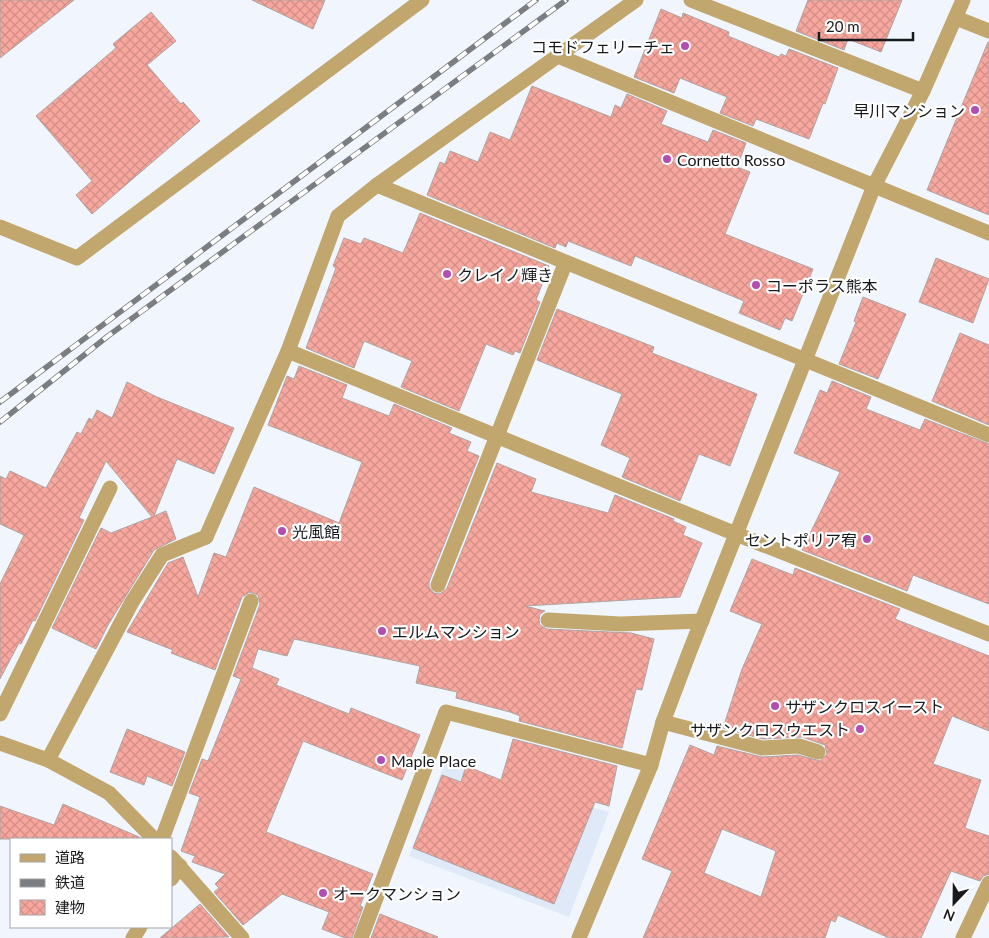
<svg xmlns="http://www.w3.org/2000/svg" width="989" height="938" viewBox="0 0 989 938" font-family="Lato,'Noto Sans JP',sans-serif">
<style>
.built{fill:#e0e9f7}
.building{fill:url(#building-cross-hatch);stroke:#aea4a3;fill-rule:evenodd}
.lines{fill:none;stroke-linecap:round;stroke-linejoin:round}
.service{stroke:#c1a76e;stroke-width:15}
.minor{stroke:#c1a76e;stroke-width:15}
.tertiary{stroke:#c1a76e;stroke-width:15}
.rail-casing{stroke:#7a7d82;stroke-width:5.5}
.rail{stroke:#fff;stroke-width:4;stroke-dasharray:11;stroke-linecap:butt}
.poi-dot{fill:#b24db2;stroke:#fff;stroke-width:2}
.labels{text-anchor:middle;dominant-baseline:central;stroke-width:4.5;stroke-linejoin:round;paint-order:stroke}
.poi-label{font-size:16px;fill:#191a1d;stroke:#fff;text-anchor:start}
</style>
<defs>
<pattern id="building-cross-hatch" width="8" height="8" patternUnits="userSpaceOnUse" patternTransform="scale(1.25)"><rect width="8" height="8" fill="#f7a79d"/><path d="M0 0l8 8M0 8l8-8" fill="none" stroke="#d38f87"/></pattern>
</defs>
<rect width="100%" height="100%" fill="#f1f6fe"/>
<path class="built" d="M445 763 609 812 569 917 409 856Z"/>
<g class="building">
<path d="M0 0H74L0 58Z"/>
<path d="M252 0H325L313 29Z"/>
<path d="M808 0H902L881 52 848 39 844 50 796 31Z"/>
<path d="M661 9 682 18 683 13 729 32 728 36 779 57 781 54 786 56 789 49 838 68 825 104 823 103 809 139 756 119 753 126 720 113 727 97 680 78 674 93 634 77Z"/>
<path d="M151 12 176 41 147 65 181 104 183 102 200 121 92 214 76 195 92 181 36 116 116 48 113 44Z"/>
<path d="M988 42H989V215L927 190Z"/>
<path d="M532 86 611 117 615 105 621 108 627 94 667 111 661 124 708 142 713 130 746 143 737 167 750 172 725 234 813 269 792 321 785 318 780 330 739 313 744 301 635 256 631 266 568 241 566 247 557 243 555 248 427 195 440 162 445 164 450 151 478 162 490 132 510 140Z"/>
<path d="M420 213 549 266 536 300 540 302 520 353 515 351 513 355 486 344 459 411 401 387 412 361 364 341 354 368 306 348 336 268 333 266 344 238 361 244 364 238 403 253Z"/>
<path d="M936 258 989 279 973 323 919 302Z"/>
<path d="M863 297 906 314 878 379 839 364 856 322 854 321Z"/>
<path d="M557 309 654 347 652 353 757 394 730 466 699 454 680 501 622 477 630 458 601 445 622 394 537 360Z"/>
<path d="M960 333 989 345V425L932 401Z"/>
<path d="M299 366 347 385 342 398 389 416 394 404 452 428 449 433 471 442 467 451 479 456 429 582V587L434 593 440 594 447 588 497 463 536 479 531 492 608 513 615 495 674 519 673 521 686 527 683 535 702 543 680 597 525 606 545 611 540 614 539 620 540 625 547 629 631 633 654 639 642 690 636 689 622 748 519 721 520 716 510 712 456 698 457 692 416 683 420 666 294 639 287 656 258 649 252 668 279 679 276 685 349 714 351 708 420 735 402 780 303 741 266 832 373 874 360 906 363 907 352 938H345L322 929 329 912 282 894 243 925 214 892 219 888 215 884 225 874 192 862 195 856 181 851 200 797 189 793 202 759 208 761 241 679 233 676 260 604 258 595 250 592 242 597 215 670 171 653 173 650 127 632 168 563 183 557 198 597 214 553 226 557 254 487 339 523 362 462 268 425 287 376 294 379Z"/>
<path d="M832 381 871 397 866 409 920 430 925 419 989 444V604L913 575 907 591 802 550 840 472 794 453 820 390 827 393Z"/>
<path d="M127 382 157 397 234 428 214 474 177 459 154 516 166 511 176 539 154 550 108 625 96 649 52 628 101 528 111 533 152 517 106 461 79 518 84 520 35 621 33 620 21 644 19 643 0 679V584L24 535 0 524V476L6 479 10 471 46 488 77 432 81 434 89 418 92 420 97 410 112 418Z"/>
<path d="M752 559 793 575 795 568 900 609 895 619 989 656V731L952 716 933 764 981 780 965 828 989 836V874L983 876 980 881 951 871 921 938H889L838 915 835 922 831 920 825 938H643L672 871 642 859 690 745 714 755 717 746 762 757 798 755 820 761 827 754 825 745 802 737 763 739 723 728 742 669 762 624 730 611ZM722 829 776 851 761 897 704 873Z"/>
<path d="M127 729 185 752 172 786 147 776 144 785 110 772Z"/>
<path d="M513 739 617 766 609 806 595 802 554 904 413 848 442 775 461 782 466 766 501 780Z"/>
<path d="M63 804 139 837 141 839H0V806L54 825Z"/>
<path d="M200 904 229 937 160 938Z"/>
<path d="M380 914 438 937 437 938H371Z"/>
</g>
<g class="lines">
<path class="service" d="M48 760 132 602 162 555 206 537"/>
<g class="minor">
<path d="M691 0 923 91"/>
<path d="M956 18 989 31"/>
<path d="M558 56 989 233"/>
<path d="M377 185C580 270 785 351 989 435"/>
<path d="M0 227 77 258 422 0"/>
<path d="M288 351 736 534 989 634"/>
<path d="M206 537 288 351 338 216 377 185 636 0"/>
<path d="M438 585 565 264"/>
<path d="M548 620 620 624 702 621"/>
<path d="M0 714 110 488"/>
<path d="M663 722 762 748 799 746 818 752"/>
<path d="M0 743 48 760 109 793 154 839"/>
<path d="M162 839 251 601"/>
<path d="M171 857 242 938"/>
<path d="M171 879 180 866"/>
<path d="M133 938 140 927"/>
<path d="M361 938 446 712 651 765"/>
<path d="M963 938 989 883"/>
</g>
<path class="tertiary" d="M579 938 651 765 663 722 689 653 874 186 923 91 963 0"/>
<defs>
<g id="rail">
<path d="M0 402 536 0"/>
<path d="M0 422 108 336 566 0"/>
</g>
</defs>
<use href="#rail" class="rail-casing"/>
<use href="#rail" class="rail"/>
</g>
<g class="poi-dot">
<circle cx="685" cy="46" r="5"/>
<circle cx="975" cy="110" r="5"/>
<circle cx="667" cy="159" r="5"/>
<circle cx="447" cy="274" r="5"/>
<circle cx="756" cy="285" r="5"/>
<circle cx="282" cy="531" r="5"/>
<circle cx="867" cy="539" r="5"/>
<circle cx="382" cy="631" r="5"/>
<circle cx="775" cy="706" r="5"/>
<circle cx="860" cy="729" r="5"/>
<circle cx="381" cy="760" r="5"/>
<circle cx="323" cy="893" r="5"/>
</g>
<g class="labels">
<g class="poi-label">
<text x="675" y="46" text-anchor="end">コモドフェリーチェ</text>
<text x="965" y="110" text-anchor="end">早川マンション</text>
<text x="677" y="159">Cornetto Rosso</text>
<text x="457" y="274">クレイノ輝き</text>
<text x="766" y="285">コーポラス熊本</text>
<text x="292" y="531">光風館</text>
<text x="857" y="539" text-anchor="end">セントポリア宥</text>
<text x="392" y="631">エルムマンション</text>
<text x="785" y="706">サザンクロスイースト</text>
<text x="850" y="729" text-anchor="end">サザンクロスウエスト</text>
<text x="391" y="760">Maple Place</text>
<text x="333" y="893">オークマンション</text>
</g>
</g>
<rect x="10" y="838" width="162" height="90" fill="#ffffff" stroke="#a3a3a5"/>
<rect x="20" y="854" width="25" height="8" fill="#c1a76e" stroke="#a3a3a5"/>
<text x="55" y="863" font-size="15" fill="#191a1d">道路</text>
<rect x="20" y="879" width="25" height="8" fill="#7a7d82" stroke="#a3a3a5"/>
<text x="55" y="888" font-size="15" fill="#191a1d">鉄道</text>
<rect x="20" y="900" width="25" height="15" fill="url(#building-cross-hatch)" stroke="#a3a3a5"/>
<text x="55" y="913" font-size="15" fill="#191a1d">建物</text>
<g transform="translate(954 903) rotate(202)" stroke="#ffffff" stroke-width="4" paint-order="stroke">
<path d="M0-4L9 19L0 12L-9 19Z" fill="#191a1d"/>
<text y="-8" font-size="14" font-weight="bold" text-anchor="middle" fill="#191a1d">N</text>
</g>
<path d="M819 32v8h94v-8" fill="none" stroke="#191a1d" stroke-width="2.5"/>
<text x="826" y="32" font-size="15" fill="#191a1d" stroke="#ffffff" stroke-width="4" paint-order="stroke">20 m</text>
</svg>
